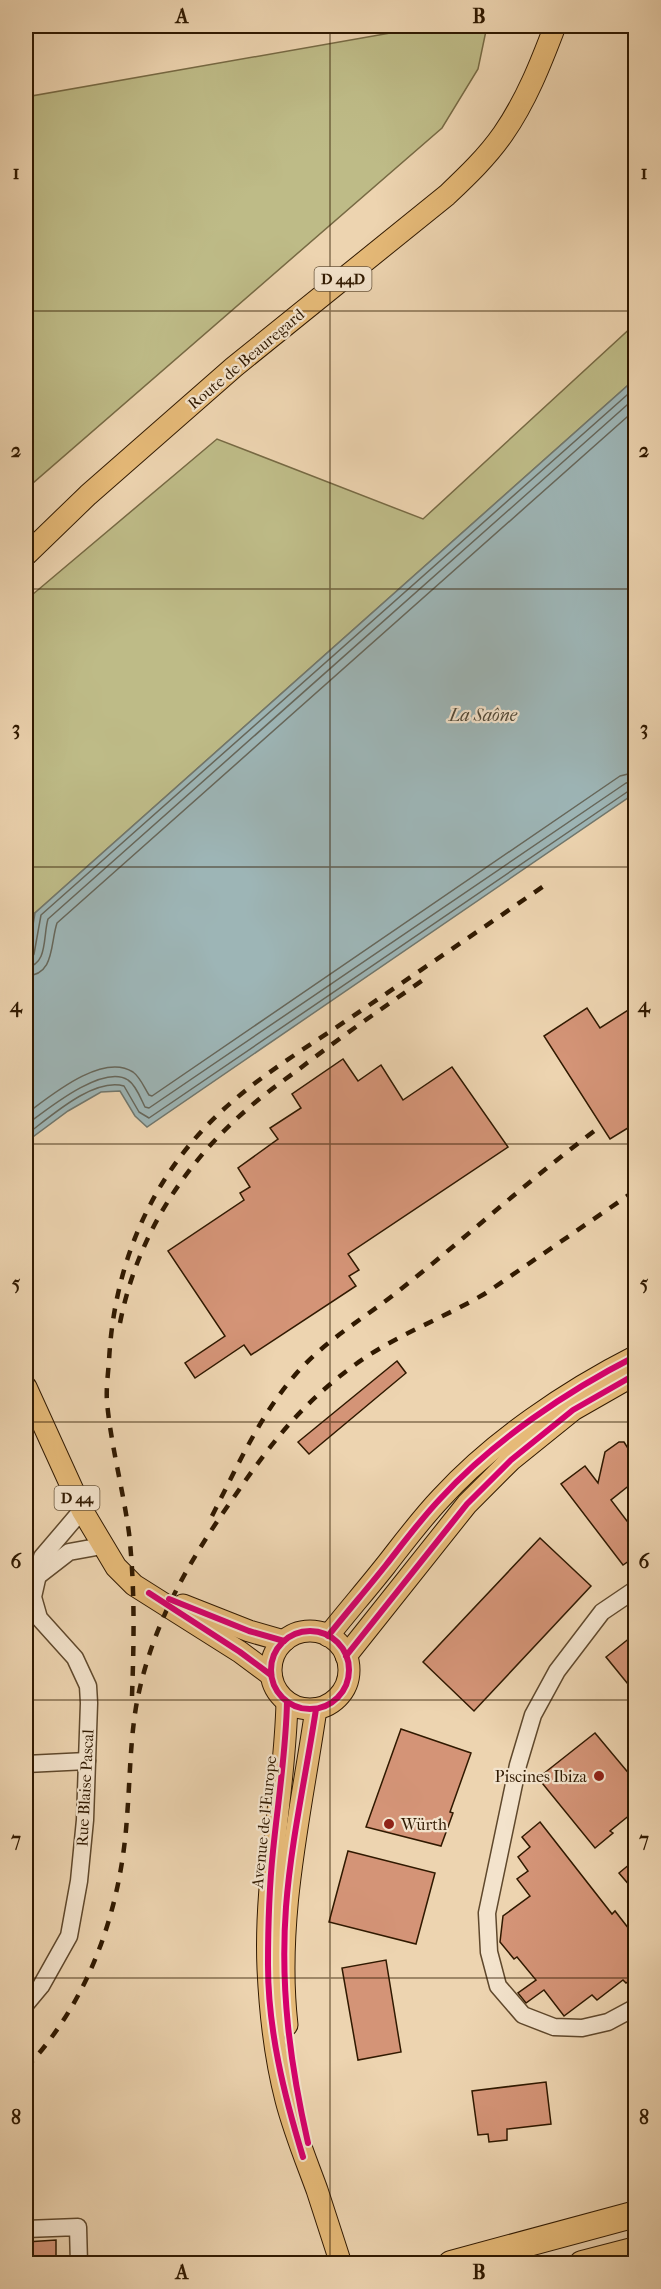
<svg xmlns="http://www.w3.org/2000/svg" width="661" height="2289" viewBox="0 0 661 2289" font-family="'IM FELL French Canon',serif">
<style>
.green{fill:#bebb87;stroke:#776a44;stroke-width:1.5}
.water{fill:#9db5b6;stroke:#71776d;stroke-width:1.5}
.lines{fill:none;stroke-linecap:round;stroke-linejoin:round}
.shore{stroke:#66675b;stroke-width:1.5}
.building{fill:#d49477;stroke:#301900;stroke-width:1.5}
.minor-casing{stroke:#5f482c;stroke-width:19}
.major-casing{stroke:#301900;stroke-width:23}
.highway-casing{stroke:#301900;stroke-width:28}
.minor{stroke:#f3e3cc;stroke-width:16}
.major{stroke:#e6ba78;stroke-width:21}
.highway{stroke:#e6ba78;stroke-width:26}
.rail{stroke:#301900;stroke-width:4.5;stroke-dasharray:10 10;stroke-linecap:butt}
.cycleway-casing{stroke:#f3e3cc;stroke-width:10}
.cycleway{stroke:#d6006c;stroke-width:6}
.grid{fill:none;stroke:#301900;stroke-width:1.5;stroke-opacity:0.55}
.poi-dot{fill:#8f2418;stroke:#f3e3cc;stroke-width:2}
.labels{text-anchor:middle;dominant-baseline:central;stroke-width:4.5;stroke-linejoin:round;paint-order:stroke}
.shield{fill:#f3e3cc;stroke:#6a563d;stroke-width:1.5}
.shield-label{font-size:15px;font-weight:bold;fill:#301900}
.street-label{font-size:16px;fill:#301900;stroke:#f3e3cc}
.poi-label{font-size:16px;fill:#301900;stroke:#f3e3cc;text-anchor:end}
.water-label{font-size:18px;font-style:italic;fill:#514837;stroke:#f3e3cc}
.neatline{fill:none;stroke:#301900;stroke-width:2}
.grid-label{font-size:20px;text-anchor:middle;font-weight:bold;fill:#301900}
</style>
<rect width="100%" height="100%" fill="#edd4b0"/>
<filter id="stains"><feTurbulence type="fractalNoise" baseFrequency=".00333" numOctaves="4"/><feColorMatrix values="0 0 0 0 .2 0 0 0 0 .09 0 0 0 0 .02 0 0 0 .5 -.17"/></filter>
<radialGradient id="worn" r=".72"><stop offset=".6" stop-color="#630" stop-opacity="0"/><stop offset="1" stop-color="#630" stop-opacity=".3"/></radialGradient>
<g class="green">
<path d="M430 26H487L478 69 442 128 26 489V97Z"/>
<path d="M635 324V379L35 913 26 916V600L217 439 423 519Z"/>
</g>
<path class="water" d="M635 379V793L147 1127 135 1116 120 1091 101 1092 68 1111 26 1142V968L35 913Z"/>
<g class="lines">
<g class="shore">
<path d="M26 960 31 959 34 954 41 915 636 387"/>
<path d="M26 967C48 966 43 935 48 919L636 397"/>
<path d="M26 976C55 975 50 944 57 923L636 409"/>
<path d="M26 1114C49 1097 102 1052 133 1072 140 1077 144 1087 149 1095L152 1096 620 776 636 772"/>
<path d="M26 1125C45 1111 103 1063 128 1080 136 1085 141 1099 145 1107L149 1108 626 783 636 781"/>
<path d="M26 1135C49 1118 93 1077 124 1086L139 1112 149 1118 630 790 636 789"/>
</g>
</g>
<g class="building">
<path d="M636 1005V1123L610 1139 544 1036 587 1008 600 1028Z"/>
<path d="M343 1059 358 1081 381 1065 403 1100 452 1067 508 1147 348 1254 359 1270 349 1276 356 1286 251 1355 244 1345 195 1378 185 1363 225 1336 168 1251 244 1200 240 1193 250 1187 238 1168 278 1139 270 1128 301 1108 292 1094Z"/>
<path d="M397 1361 406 1373 309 1454 298 1442Z"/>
<path d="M619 1442H624L636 1461V1480L611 1500 630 1525 636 1520V1556L623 1565 561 1484 585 1466 598 1483 605 1452Z"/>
<path d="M540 1538 591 1586 474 1711 423 1662Z"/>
<path d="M636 1633V1694L606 1657Z"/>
<path d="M401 1729 471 1753 450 1812 453 1813 441 1846 366 1827Z"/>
<path d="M595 1733 636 1782V1810L610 1831 613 1833 595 1848 538 1778Z"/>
<path d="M540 1822 612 1914 615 1911 636 1938V1976L626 1983 623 1980 597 2000 592 1995 564 2016 544 1990 526 2003 518 1993 536 1980 517 1957 514 1959 500 1942 503 1916 530 1896 517 1879 528 1871 518 1857 530 1847 522 1837Z"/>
<path d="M348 1851 435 1873 416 1944 329 1922Z"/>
<path d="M636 1859V1893L619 1873Z"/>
<path d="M386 1960 401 2052 358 2060 342 1968Z"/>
<path d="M546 2082 551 2124 507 2129V2140L489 2142 488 2134 478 2135 472 2091Z"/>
<path d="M56 2240V2264H26V2242Z"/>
</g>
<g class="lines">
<defs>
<g id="minor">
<path d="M38 1576 69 1552 102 1546"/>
<path d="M636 1589 602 1612 557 1671 533 1715 518 1765 487 1913 489 1952 498 1986 523 2015 554 2027 582 2028 608 2022 636 2007"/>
<path d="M26 1764 87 1761"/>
<path d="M26 2004 41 1986 69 1936 79 1881 85 1820 89 1703 88 1686 75 1658 39 1618 33 1597 42 1557 82 1510"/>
<path d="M26 2229 78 2227 79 2264"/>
</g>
<g id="major">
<path d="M26 555 88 495 234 367 447 195C467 176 487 157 503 134 526 101 541 63 555 26"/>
<path d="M26 1387 82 1510 116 1567 134 1585 240 1652 271 1675"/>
<path d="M183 1605 249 1631 284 1641"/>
<circle cx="310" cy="1670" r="39"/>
<path d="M328 1636C347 1612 367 1589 386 1565 404 1542 421 1519 441 1498 493 1441 567 1391 636 1356"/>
<path d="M346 1656 467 1504 511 1460 573 1410 636 1374"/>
<path d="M287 1702C285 1791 264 1880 268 1969 270 2012 275 2058 286 2100 294 2131 306 2160 317 2190 325 2214 333 2239 341 2264"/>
<path d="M287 2025C275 1919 301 1813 316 1709"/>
</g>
<g id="highway">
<path d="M451 2264 636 2214"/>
<path d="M582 2264 636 2250"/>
</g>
</defs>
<use href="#minor" class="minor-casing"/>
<use href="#major" class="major-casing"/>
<use href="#highway" class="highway-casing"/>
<use href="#minor" class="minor"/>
<use href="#major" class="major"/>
<use href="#highway" class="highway"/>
<g class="rail">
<path d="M120 1323C138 1231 190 1154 263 1096 278 1084 293 1074 307 1063 345 1034 384 1007 423 980"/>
<path d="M212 1516C237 1467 259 1417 295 1375 325 1340 365 1318 401 1289 468 1236 532 1177 601 1126"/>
<path d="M132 1696C134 1641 135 1588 129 1533 123 1489 111 1446 107 1402 106 1389 108 1374 109 1361 114 1260 155 1167 233 1101 271 1068 320 1039 362 1010 424 968 486 926 548 883"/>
<path d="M26 2068C90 2000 121 1909 127 1817 130 1780 130 1744 136 1707 150 1628 188 1562 234 1497 271 1443 302 1403 356 1364 396 1335 444 1318 486 1293L636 1190"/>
</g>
<defs>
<g id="cycleway">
<path d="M149 1593 240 1652 271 1675"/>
<path d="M169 1599 249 1631 284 1641"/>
<circle cx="310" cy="1670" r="39"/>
<path d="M328 1636C347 1612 367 1589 386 1565 404 1542 421 1519 441 1498 493 1441 567 1391 636 1356"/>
<path d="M346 1656 467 1504 511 1460 573 1410 636 1374"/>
<path d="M287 1702C286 1752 278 1801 273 1851 269 1889 268 1927 268 1965 268 2030 284 2095 303 2157"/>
<path d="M308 2143C290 2064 280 1988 286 1907 291 1841 306 1775 316 1709"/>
</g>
</defs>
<use href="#cycleway" class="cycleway-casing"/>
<use href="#cycleway" class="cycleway"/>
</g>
<path class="grid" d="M330 26V2264M26 311H636M26 589H636M26 867H636M26 1144H636M26 1422H636M26 1700H636M26 1978H636"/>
<g class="poi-dot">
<circle cx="599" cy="1776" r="6"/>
<circle cx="389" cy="1824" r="6"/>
</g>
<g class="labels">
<g class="shield">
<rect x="314.5" y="267" width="57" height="24" rx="4.5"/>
<rect x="54.5" y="1486" width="45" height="24" rx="4.5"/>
</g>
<g class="shield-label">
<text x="343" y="279">D 44D</text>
<text x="77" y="1498">D 44</text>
</g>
<g class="street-label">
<text transform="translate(246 359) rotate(-40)">Route de Beauregard</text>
<text transform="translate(85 1788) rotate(-87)">Rue Blaise Pascal</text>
<text transform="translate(264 1822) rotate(-84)">Avenue de l'Europe</text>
</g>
<g class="poi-label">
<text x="587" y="1776">Piscines Ibiza</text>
<text x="401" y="1824" text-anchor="start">Würth</text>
</g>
<g class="water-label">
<text x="483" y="715">La Saône</text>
</g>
</g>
<rect width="661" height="2289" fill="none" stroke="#edd4b0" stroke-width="66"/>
<rect x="33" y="33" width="595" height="2223" class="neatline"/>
<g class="grid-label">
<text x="182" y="23">A</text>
<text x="479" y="23">B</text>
<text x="16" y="179">1</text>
<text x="644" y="179">1</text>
<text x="16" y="457">2</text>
<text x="644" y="457">2</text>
<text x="16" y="735">3</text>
<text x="644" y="735">3</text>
<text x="16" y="1012">4</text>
<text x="644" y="1012">4</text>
<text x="16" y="1290">5</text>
<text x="644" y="1290">5</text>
<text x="16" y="1568">6</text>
<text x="644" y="1568">6</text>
<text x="16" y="1846">7</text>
<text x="644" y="1846">7</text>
<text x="16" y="2124">8</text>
<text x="644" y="2124">8</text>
<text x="182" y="2279">A</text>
<text x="479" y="2279">B</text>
</g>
<rect width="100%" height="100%" filter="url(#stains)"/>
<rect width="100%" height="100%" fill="url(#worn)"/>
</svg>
